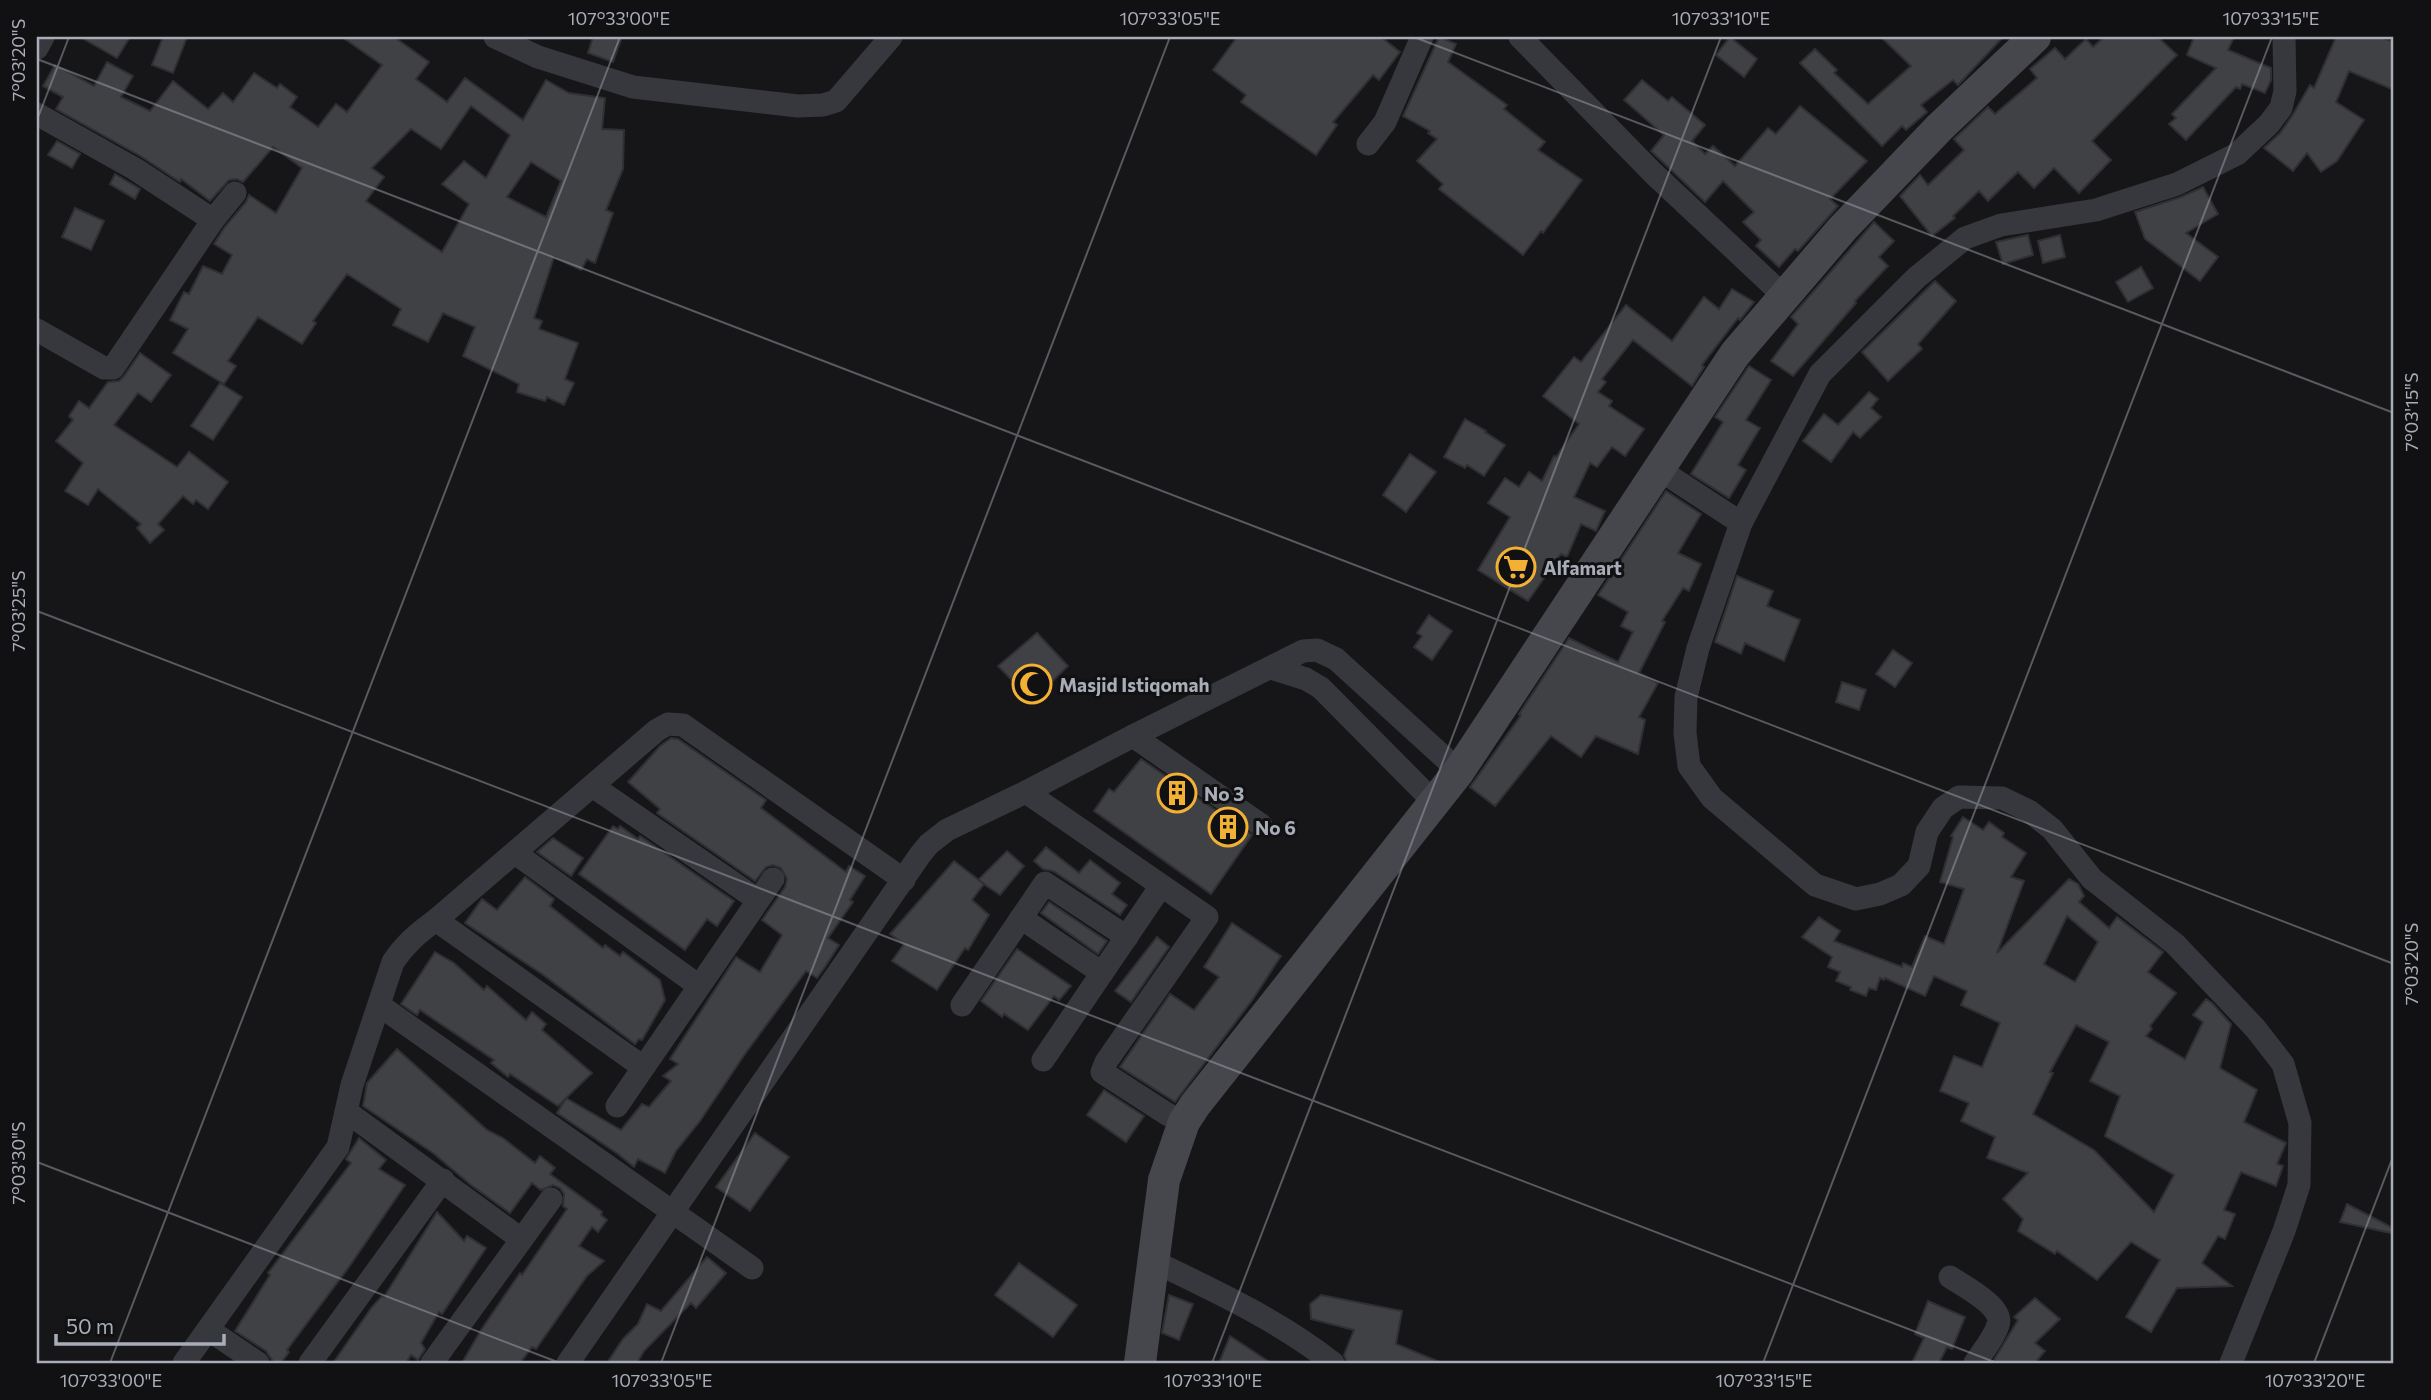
<svg xmlns="http://www.w3.org/2000/svg" width="2431" height="1400" viewBox="0 0 2431 1400" font-family="Commissioner,sans-serif">
<style>
.building{fill:#404145;stroke:#303034;stroke-width:2;fill-rule:evenodd}
.lines{fill:none;stroke-linecap:round;stroke-linejoin:round}
.street{stroke:#37383d;stroke-width:23}
.secondary{stroke:#45474d;stroke-width:32}
.ticks{fill:none;stroke:#a8adb8;stroke-width:2;stroke-opacity:0.45}
.labels{text-anchor:middle;dominant-baseline:central;stroke-width:6;stroke-linejoin:round;paint-order:stroke}
.poi-label{font-size:19px;font-weight:bold;fill:#a8adb8;stroke:#111113;text-anchor:start}
.neatline{fill:none;stroke:#a8adb8;stroke-width:2.5}
.ticks-label{font-size:18px;text-anchor:middle;fill:#a8adb8}
</style>
<rect width="100%" height="100%" fill="#161618"/>
<g class="building">
<path d="M80 37H130L117 58Z"/>
<path d="M163 37H187L173 73 152 65Z"/>
<path d="M342 37H394L429 62 416 79 447 102 465 78 523 120 546 80 569 93 605 98 602 129 624 130 623 169 606 210 613 213 595 263 587 259 581 270 554 257 534 318 542 321 539 329 578 343 565 379 574 383 564 405 547 397 545 401 517 392 519 384 463 356 475 327 443 313 428 342 393 325 401 309 347 274 313 321 316 323 302 344 258 317 228 361 236 366 224 384 173 353 188 329 170 320 184 292 189 294 203 266 222 274 232 255 214 244 224 228 246 202 249 195 276 213 302 168 273 147 243 182 237 179 229 180 210 201 181 179 180 182 142 157 56 109 63 97 43 86 55 65 94 86 107 62 133 76 121 97 150 111 173 81 208 109 223 93 233 102 254 73 277 88 280 84 297 97 290 107 318 127 336 104 347 112 382 65ZM471 106 510 135 486 178 464 161 442 184 469 204 442 252 366 201 384 177 372 168 411 129 441 149ZM531 162 561 181 546 217 507 197Z"/>
<path d="M593 37H622L613 62 588 53Z"/>
<path d="M1237 37H1381L1400 52 1379 80 1373 75 1333 122 1337 125 1316 155 1241 102 1246 95 1213 70Z"/>
<path d="M1439 37 1456 44 1448 62 1507 105 1504 109 1545 142 1538 150 1582 180 1543 233 1541 231 1523 255 1439 189 1443 184 1417 161 1437 139 1428 133 1430 131 1403 116Z"/>
<path d="M1730 37 1757 59 1744 77 1716 55Z"/>
<path d="M1881 37H2003L1958 85 1953 80 1921 105 1927 112 1906 130 1902 126 1882 146 1800 63 1815 49 1837 70 1834 73 1868 104 1911 66Z"/>
<path d="M2104 37H2158L2177 55 2092 141 2111 160 2079 193 2054 168 2034 188 2018 172 1988 201 1979 191 1953 216 1955 218 1932 236 1900 196 1920 175 1928 185 1964 150 1954 139 1988 107 1995 114 2037 78 2030 69 2055 48 2065 59 2086 39 2093 47Z"/>
<path d="M2194 37H2234L2228 50 2271 68V80L2265 93 2242 84 2240 89 2236 87 2186 140 2169 124 2176 118 2172 114 2216 68 2187 55Z"/>
<path d="M2336 37H2380L2394 42V90L2349 71 2336 102 2364 120 2337 161 2321 172 2307 153 2293 171 2264 148 2280 133 2292 116 2310 85 2314 88Z"/>
<path d="M1642 80 1668 101 1672 97 1705 125 1692 141 1705 154 1713 146 1735 166 1768 128 1776 134 1800 106 1867 161 1830 199 1838 206 1798 251 1795 249 1779 267 1756 246 1761 240 1743 222 1754 212 1723 181 1705 202 1651 151 1664 135 1624 100Z"/>
<path d="M57 141 80 154 72 168 48 155Z"/>
<path d="M115 174 140 189 135 199 110 184Z"/>
<path d="M2203 187 2218 214 2186 233 2218 257 2200 281 2145 239 2135 212 2181 197Z"/>
<path d="M75 208 104 221 91 250 62 237Z"/>
<path d="M1874 222 1894 241 1879 257 1888 266 1855 301 1856 303 1793 376 1771 361 1798 324 1791 317Z"/>
<path d="M2028 235 2033 255 2003 264 1996 242Z"/>
<path d="M2060 235 2065 257 2043 263 2038 241Z"/>
<path d="M2141 267 2153 288 2128 302 2116 282Z"/>
<path d="M1935 281 1956 301 1918 344 1922 349 1888 381 1862 352Z"/>
<path d="M1732 289 1754 302 1740 320 1738 318 1702 365 1704 367 1692 386 1633 340 1602 379 1606 382 1598 392 1612 401 1609 406 1644 429 1625 456 1612 447 1597 467 1590 463 1574 497 1605 511 1596 531 1581 524 1567 557 1561 554 1528 601 1478 570 1510 517 1488 503 1505 478 1519 487 1529 472 1542 481 1554 456 1556 457 1579 424 1543 396 1574 357 1581 362 1626 305 1672 341 1704 297 1719 309Z"/>
<path d="M140 353 171 375 151 402 138 393 114 425 177 467 189 452 228 482 208 509 196 500 193 504 183 496 158 524 164 530 150 543 137 528 141 524 98 489 88 505 65 491 83 463 56 441 73 420 69 416 79 401 89 408 108 382 119 381 124 376Z"/>
<path d="M1749 366 1771 380 1746 420 1760 428 1738 465 1746 470 1729 498 1691 474 1723 422 1715 417Z"/>
<path d="M220 383 242 397 213 440 191 426Z"/>
<path d="M1869 392 1878 399 1871 408 1881 417 1860 438 1853 432 1831 462 1803 441 1824 414 1838 425Z"/>
<path d="M1465 419 1486 431 1485 432 1505 445 1484 476 1467 465 1465 468 1444 457Z"/>
<path d="M1410 454 1436 472 1406 512 1383 495Z"/>
<path d="M1666 491 1701 514 1678 553 1701 564 1689 591 1683 588 1662 621 1665 622 1639 673 1658 683 1639 717 1645 720 1638 754 1596 736 1581 757 1551 736 1495 806 1470 787 1521 715 1519 714 1569 638 1618 662 1633 632 1621 626 1628 612 1598 595Z"/>
<path d="M1737 576 1773 591 1767 606 1800 620 1784 661 1745 643 1741 654 1715 642Z"/>
<path d="M1429 615 1452 631 1432 660 1414 647 1422 636 1417 633Z"/>
<path d="M1037 633 1068 666 1032 701 998 666Z"/>
<path d="M1893 650 1912 663 1895 687 1876 674Z"/>
<path d="M1842 682 1866 690 1859 710 1836 702Z"/>
<path d="M671 738 678 739 766 800 761 808 846 872 849 866 865 876 850 900 853 902 828 938 839 945 825 967 817 978 806 971 745 1054 700 1121 676 1151 665 1173 638 1159 634 1167 618 1154 557 1113 566 1098 558 1106 510 1074 508 1077 491 1063 494 1060 420 1010 417 1015 401 1004 435 952 454 963 484 990 487 986 526 1020 532 1012 546 1024 542 1030 592 1073 566 1098 621 1130 642 1104 649 1107 671 1081 663 1076 678 1064 670 1059 736 957 760 972 782 935 762 920 785 887 787 879 781 868 773 865 766 867 755 881 657 813 660 809 628 782 660 746Z"/>
<path d="M1141 759 1252 835 1211 894 1094 811 1109 789 1114 792Z"/>
<path d="M1963 817 1983 830 1989 822 2004 833 2002 837 2026 853 2011 877 2024 881 1997 953 2069 879 2078 884 2084 896 2079 902 2109 928 2117 917 2163 952 2148 972 2176 993 2150 1026 2152 1029 2146 1036 2185 1059 2203 1022 2193 1015 2206 999 2212 1003 2231 1024 2220 1068 2257 1090 2244 1122 2286 1143 2277 1164 2283 1166 2276 1186 2241 1172 2224 1210 2235 1214 2225 1239 2218 1236 2202 1263 2232 1286 2177 1288 2151 1332 2126 1317 2160 1260 2131 1242 2097 1280 2057 1251 2055 1254 2018 1231 2023 1219 2003 1199 2028 1173 1987 1158 1995 1137 1961 1121 1969 1103 1940 1091 1954 1056 1982 1067 2000 1023 1961 1005 1967 991 1934 976 1925 996 1885 978 1884 980 1880 978 1876 990 1869 988 1866 996 1850 990 1851 987 1836 981 1840 972 1828 967 1832 957 1802 937 1819 917 1840 931 1834 941 1902 967 1903 963 1912 967 1925 936 1944 944 1964 889 1940 882 1953 837 1951 836ZM2067 916 2098 942 2075 982 2044 964ZM2076 1025 2109 1042 2090 1081 2120 1096 2105 1136 2174 1175 2154 1212 2094 1150 2033 1114 2053 1073 2050 1072Z"/>
<path d="M613 826 618 829 620 826 638 839 640 836 734 901 717 926 707 919 685 950 579 874Z"/>
<path d="M553 838 583 858 571 876 537 852Z"/>
<path d="M1046 847 1079 873 1090 860 1120 883 1112 894 1127 905 1120 915 1053 871 1043 869 1034 861Z"/>
<path d="M1007 851 1024 866 1000 895 978 880Z"/>
<path d="M954 861 984 884 972 900 989 915 968 950 965 948 937 990 892 961 904 944 890 934Z"/>
<path d="M525 877 554 899 550 906 603 948 605 945 620 956 623 952 660 980 665 1000 642 1040 639 1039 635 1044 542 974 465 923 482 899 497 910Z"/>
<path d="M1049 902 1107 941 1098 954 1041 913Z"/>
<path d="M1232 923 1281 956 1253 999 1175 1102 1120 1067 1170 994 1194 1010 1219 977 1204 967Z"/>
<path d="M1157 937 1169 947 1131 1002 1115 991Z"/>
<path d="M1017 949 1071 986 1059 1000 1054 996 1028 1030 1004 1014 1002 1017 981 1001Z"/>
<path d="M397 1049 487 1130 503 1138 535 1163 540 1156 555 1168 550 1174 602 1212 601 1215 607 1220 598 1232 592 1227 579 1246 604 1261 587 1276 536 1349 532 1347 520 1363H462L481 1330 520 1273 522 1275 567 1209 563 1206 564 1194 560 1188 553 1185 541 1190 532 1183 510 1213 471 1185 433 1153 363 1106 367 1083Z"/>
<path d="M1104 1090 1144 1116 1126 1142 1087 1115Z"/>
<path d="M755 1133 789 1157 750 1211 716 1187Z"/>
<path d="M359 1138 386 1160 379 1169 405 1185 349 1267 287 1350 289 1352 281 1363H274L266 1351 235 1331 270 1275 268 1273 351 1163 346 1159Z"/>
<path d="M2347 1204 2393 1228 2391 1233 2340 1222Z"/>
<path d="M437 1212 464 1241 467 1236 486 1248 442 1314 439 1312 421 1343 425 1349 418 1360 411 1355 406 1363H333L372 1307 382 1296 384 1297Z"/>
<path d="M707 1257 726 1273 696 1308 691 1303 644 1351 637 1363H607L623 1339 638 1324 647 1304 661 1311Z"/>
<path d="M1019 1263 1077 1305 1053 1337 995 1295Z"/>
<path d="M1169 1295 1193 1304 1179 1340 1162 1333Z"/>
<path d="M1321 1295 1402 1311 1396 1344 1442 1363H1347L1344 1355 1354 1330 1311 1319 1310 1304Z"/>
<path d="M2035 1298 2060 1319 2035 1343 2045 1351 2035 1363H1992L2018 1320 2014 1317Z"/>
<path d="M1928 1301 1965 1317 1952 1349 1947 1347 1939 1363H1912L1924 1338 1915 1334Z"/>
<path d="M1230 1336 1271 1363H1219Z"/>
</g>
<g class="lines">
<g class="street">
<path d="M495 37 538 57 633 87 798 106 823 105 836 101 891 37"/>
<path d="M1520 37 1653 173 1783 295"/>
<path d="M37 48 43 37"/>
<path d="M37 114 135 169 213 220"/>
<path d="M1368 144 1385 122 1422 37"/>
<path d="M37 330 104 368H113L213 220 235 193"/>
<path d="M1657 468 1741 523"/>
<path d="M1271 668 1306 679 1321 688 1434 802"/>
<path d="M1133 736 1261 825"/>
<path d="M594 787 758 900"/>
<path d="M1026 792 1207 917 1106 1062 1102 1072 1167 1114 1184 1122"/>
<path d="M515 853 699 986"/>
<path d="M1021 918 1102 973"/>
<path d="M436 920 643 1067"/>
<path d="M379 1005 752 1268"/>
<path d="M962 1005 1045 883 1127 937"/>
<path d="M1043 1060 1161 886"/>
<path d="M617 1106 773 879"/>
<path d="M347 1112 521 1239"/>
<path d="M1153 1261C1215 1291 1278 1320 1333 1363"/>
<path d="M1950 1277C1963 1286 2005 1307 1998 1325 1994 1338 1983 1351 1975 1363"/>
<path d="M209 1330 258 1363"/>
<path d="M184 1363 338 1147 352 1085 393 962C405 944 418 933 436 920L657 730 668 724 683 725 904 880"/>
<path d="M310 1363 443 1180"/>
<path d="M432 1363 551 1199"/>
<path d="M568 1363 920 855 929 844 947 830 1026 792 1133 736 1303 651 1317 650 1336 659 1459 771"/>
<path d="M2231 1363 2284 1231 2299 1185 2300 1123 2283 1064 2255 1028 2175 944 2092 879 2052 829 2029 811 2002 798 1959 797 1943 808 1927 832 1919 866 1901 885 1880 894 1856 899 1815 885 1712 798 1689 766 1685 733 1686 697 1698 648 1741 523 1820 374 1916 278 1965 238 2001 225 2096 210 2177 184 2237 154 2269 124 2281 108 2285 91 2284 37"/>
</g>
<path class="secondary" d="M1140 1363 1164 1180 1184 1122 1195 1105 1459 771 1735 354 1843 228 1940 127 2035 37"/>
</g>
<path class="ticks" d="M1414 37 2394 413M37 59 2394 964M37 120 69 37M37 611 1997 1363M37 1162 560 1363M110 1363 620 37M661 1363 1170 37M1212 1363 1721 37M1763 1363 2272 37M2314 1363 2394 1154"/>
<defs>
<symbol id="supermarket-ring" viewBox="-11 -11 22 22"><circle r="9.5" fill="#111113" stroke="#f2b134" stroke-width="1.5"/><path d="M-6-5.5h2.5l.6 2H6L4.5 2H-2.5L-4.4-4H-6ZM-1.5 3.2a1.3 1.3 0 1 0 .1 0ZM3 3.2a1.3 1.3 0 1 0 .1 0Z" fill="#f2b134"/></symbol>
<symbol id="mosque-ring" viewBox="-11 -11 22 22"><circle r="9.5" fill="#111113" stroke="#f2b134" stroke-width="1.5"/><path d="M3.5-4.9A6 6 0 1 0 3.5 4.9A5 5 0 1 1 3.5-4.9Z" fill="#f2b134"/></symbol>
<symbol id="building-ring" viewBox="-11 -11 22 22"><circle r="9.5" fill="#111113" stroke="#f2b134" stroke-width="1.5"/><path d="M-4-6H4V6H1V3H-1V6H-4ZM-2.5-4.3h1.7v1.8h-1.7ZM.8-4.3h1.7v1.8H.8ZM-2.5-1h1.7V.8h-1.7ZM.8-1h1.7V.8H.8Z" fill="#f2b134"/></symbol>
</defs>
<g fill-rule="evenodd">
<use href="#supermarket-ring" x="1494" y="545" width="44" height="44"/>
<use href="#mosque-ring" x="1010" y="662" width="44" height="44"/>
<use href="#building-ring" x="1155" y="771" width="44" height="44"/>
<use href="#building-ring" x="1206" y="805" width="44" height="44"/>
</g>
<g class="labels">
<g class="poi-label">
<text x="1543" y="567">Alfamart</text>
<text x="1059" y="684">Masjid Istiqomah</text>
<text x="1204" y="793">No 3</text>
<text x="1255" y="827">No 6</text>
</g>
</g>
<rect width="2431" height="1400" fill="none" stroke="#111113" stroke-width="77"/>
<path d="M56 1334v10h168v-10" fill="none" stroke="#a8adb8" stroke-width="3.5"/>
<text x="66" y="1334" font-size="21" fill="#a8adb8" stroke="#111113" stroke-width="5" paint-order="stroke">50 m</text>
<rect x="38" y="38" width="2354" height="1324" class="neatline"/>
<g class="ticks-label">
<text x="619" y="25">107°33'00"E</text>
<text x="1170" y="25">107°33'05"E</text>
<text x="1721" y="25">107°33'10"E</text>
<text x="2271" y="25">107°33'15"E</text>
<text transform="translate(19 60) rotate(-90)" y="6">7°03'20"S</text>
<text transform="translate(2412 412) rotate(-90)" y="6">7°03'15"S</text>
<text transform="translate(19 611) rotate(-90)" y="6">7°03'25"S</text>
<text transform="translate(2412 964) rotate(-90)" y="6">7°03'20"S</text>
<text transform="translate(19 1163) rotate(-90)" y="6">7°03'30"S</text>
<text x="111" y="1387">107°33'00"E</text>
<text x="662" y="1387">107°33'05"E</text>
<text x="1213" y="1387">107°33'10"E</text>
<text x="1764" y="1387">107°33'15"E</text>
<text x="2315" y="1387">107°33'20"E</text>
</g>
</svg>
